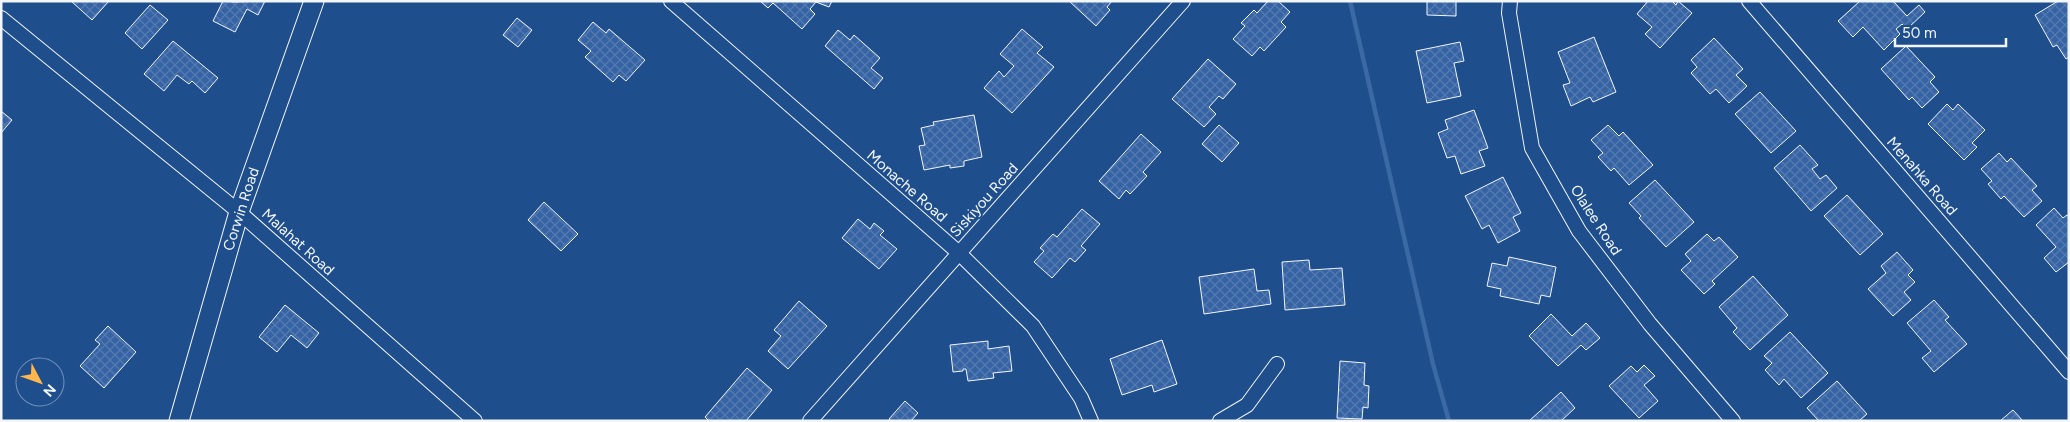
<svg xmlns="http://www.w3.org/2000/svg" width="2070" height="422" viewBox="0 0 2070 422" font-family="Figtree,sans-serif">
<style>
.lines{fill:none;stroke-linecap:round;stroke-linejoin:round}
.stream{stroke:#3b69a3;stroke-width:4.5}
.building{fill:url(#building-cross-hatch);stroke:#f2f6ff}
.street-casing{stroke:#f2f6ff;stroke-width:16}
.secondary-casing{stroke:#f2f6ff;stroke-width:21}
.street{stroke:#1f4e8c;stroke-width:14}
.secondary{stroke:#1f4e8c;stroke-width:19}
.labels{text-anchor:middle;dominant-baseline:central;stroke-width:4;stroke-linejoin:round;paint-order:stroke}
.street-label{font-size:15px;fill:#f2f6ff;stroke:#1f4e8c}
</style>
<defs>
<pattern id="building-cross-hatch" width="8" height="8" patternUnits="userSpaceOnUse" patternTransform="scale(1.25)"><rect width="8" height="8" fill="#3563a3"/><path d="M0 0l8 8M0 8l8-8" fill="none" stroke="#537ab1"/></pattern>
</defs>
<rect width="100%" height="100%" fill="#1f4e8c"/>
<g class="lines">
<path class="stream" d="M1350 1 1433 364 1449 421"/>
</g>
<g class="building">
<path d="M71 1H109L92 20Z"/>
<path d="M223 1 234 2 265 1 258 15 247 9 235 32 213 21Z"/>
<path d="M760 1H832L829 7 816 2 810 9 815 14 802 29 773 3 768 8Z"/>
<path d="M1069 1H1112L1107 7 1110 10 1096 26Z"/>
<path d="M1268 1H1278L1290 12 1281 22 1286 27 1264 51 1260 47 1252 56 1233 39 1245 26 1241 23 1254 10 1257 13Z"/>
<path d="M1427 1H1456V16L1427 15Z"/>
<path d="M1648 1H1672L1676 5 1678 1 1692 13 1660 48 1645 34 1652 27 1637 14Z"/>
<path d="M1860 1H1893L1907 16 1919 5 1925 12 1907 29 1902 24 1896 29 1900 34 1884 50 1863 27 1853 37 1838 21Z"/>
<path d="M2058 1H2069V57L2066 59 2057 45 2053 47 2035 15Z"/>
<path d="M150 5 168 20 142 49 125 33Z"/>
<path d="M517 18 532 30 518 47 503 35Z"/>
<path d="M593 22 606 33 609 29 645 60 626 81 619 75 613 82 585 57 591 51 578 40Z"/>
<path d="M1022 29 1043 47 1037 53 1054 67 1012 113 984 88 999 71 1004 77 1014 66 1000 54Z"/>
<path d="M838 30 850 40 854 35 880 58 871 68 883 78 874 89 825 46Z"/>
<path d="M1594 37 1616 92 1593 102 1590 97 1571 106 1563 85 1570 83 1558 52Z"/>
<path d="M1714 38 1743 69 1736 75 1747 86 1729 103 1716 89 1710 94 1691 73 1697 67 1691 60Z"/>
<path d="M173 41 218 78 205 93 192 81 189 84 177 75 164 91 144 74Z"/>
<path d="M1460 42 1464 61 1454 63 1461 96 1427 103 1416 51Z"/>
<path d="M1906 46 1935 77 1930 82 1939 92 1922 108 1912 97 1909 100 1881 69Z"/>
<path d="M1208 59 1236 84 1223 99 1219 96 1209 107 1216 114 1204 127 1172 99Z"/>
<path d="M1760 92 1796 131 1771 153 1735 114Z"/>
<path d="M1947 104 1953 110 1958 104 1985 130 1972 143 1977 147 1964 160 1928 124Z"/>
<path d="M1474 110 1488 148 1479 151 1485 166 1461 174 1455 156 1447 158 1438 133 1448 129 1445 120Z"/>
<path d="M1 111 12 120 1 133Z"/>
<path d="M974 115 982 157 964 161V166L950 168V165L924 170 919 146 925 145 921 128 934 125 933 122Z"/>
<path d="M1219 125 1239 143 1222 162 1202 144Z"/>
<path d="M1608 125 1619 136 1623 132 1653 165 1629 185 1614 168 1611 171 1598 157 1603 153 1591 140Z"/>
<path d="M1141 134 1161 152 1143 172 1147 176 1130 194 1126 190 1119 199 1099 181Z"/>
<path d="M1800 145 1818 165 1812 169 1820 179 1826 175 1837 188 1811 211 1774 168Z"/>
<path d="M1999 153 2007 162 2011 158 2037 186 2032 190 2042 201 2024 217 2004 196 2001 199 1988 184 1992 181 1981 169Z"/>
<path d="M1503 177 1521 213 1513 217 1520 231 1498 243 1489 225 1482 229 1465 196Z"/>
<path d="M1655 180 1694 222 1666 247 1639 218 1641 216 1629 203Z"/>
<path d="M1847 195 1883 234 1860 255 1824 216Z"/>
<path d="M544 202 578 234 561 251 528 220Z"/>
<path d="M2054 208 2063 218 2067 215 2069 216V262L2056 272 2044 258 2056 247 2036 225Z"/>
<path d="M1082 209 1100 224 1081 246 1086 250 1075 262 1070 258 1052 278 1034 262 1044 251 1040 248 1053 234 1057 237Z"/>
<path d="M858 219 870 229 874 223 884 231 880 235 897 249 879 269 842 238Z"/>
<path d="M1707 234 1714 241 1719 237 1738 257 1712 281 1715 284 1704 294 1681 270 1691 261 1685 254Z"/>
<path d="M1897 252 1913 270 1908 275 1915 282 1904 292 1911 300 1893 316 1868 289 1886 273 1881 266Z"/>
<path d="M1509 257 1556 267 1550 297 1541 295 1539 304 1500 296 1501 289 1487 286 1492 263 1507 266Z"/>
<path d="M1309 260 1310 270 1342 268 1345 305 1285 310 1282 262Z"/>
<path d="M1254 269 1257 291 1269 290 1271 304 1204 314 1199 277Z"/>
<path d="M1753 276 1788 315 1750 350 1733 332 1737 328 1719 307Z"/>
<path d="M1934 300 1949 317 1945 320 1967 344 1934 372 1922 358 1931 351 1907 323Z"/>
<path d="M799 301 827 326 788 369 768 351 781 336 774 330Z"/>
<path d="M285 305 319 333 307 348 291 335 277 352 259 337Z"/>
<path d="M1551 314 1572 336 1586 323 1600 338 1586 350 1581 345 1558 366 1529 336Z"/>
<path d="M108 326 136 352 104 388 80 366 100 344 95 340Z"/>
<path d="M1790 332 1828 373 1801 398 1784 379 1779 385 1765 370 1772 363 1764 356Z"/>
<path d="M1162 340 1177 384 1154 392 1152 385 1122 395 1110 359Z"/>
<path d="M988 341V349L1009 346 1012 371 993 373 994 378 968 381 966 369H963V371L953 372 950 345Z"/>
<path d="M1340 361 1365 363 1364 385 1369 386 1368 408 1363 407 1362 419 1337 418Z"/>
<path d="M1644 365 1655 376 1644 385 1658 401 1639 418 1609 386 1631 366 1637 372Z"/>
<path d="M747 368 772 390 746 421H709L705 417Z"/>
<path d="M1837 381 1867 414 1859 421H1819L1807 408Z"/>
<path d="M1561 392 1575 408 1561 421H1529Z"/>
<path d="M905 401 918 413 911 421H891L889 419Z"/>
<path d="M2013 410 2023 421H2000Z"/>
</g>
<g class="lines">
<defs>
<g id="street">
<path d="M671 1 959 253 1033 326 1081 398 1091 421"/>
<path d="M1510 1 1509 13 1532 148 1579 231 1650 324 1733 421"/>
<path d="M1749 1 2069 372"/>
<path d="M1 18 239 212 475 421"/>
<path d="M810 421 1183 1"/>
<path d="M1220 421 1247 405 1277 364"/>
</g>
<path id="secondary" d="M179 421 239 212 314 1"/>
</defs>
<use href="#street" class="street-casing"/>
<use href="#secondary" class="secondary-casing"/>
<use href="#street" class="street"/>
<use href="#secondary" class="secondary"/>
</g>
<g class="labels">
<g class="street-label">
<text transform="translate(1922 176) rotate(49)">Menahka Road</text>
<text transform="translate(907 186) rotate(41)">Monache Road</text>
<text transform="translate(984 200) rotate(-48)">Siskiyou Road</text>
<text transform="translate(241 209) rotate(-72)">Corwin Road</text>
<text transform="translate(1596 220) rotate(57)">Olalee Road</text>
<text transform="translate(298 242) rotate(42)">Malahat Road</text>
</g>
</g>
<rect width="2070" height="422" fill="none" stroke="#f2f6ff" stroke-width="5"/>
<g transform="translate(40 382) rotate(131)"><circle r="24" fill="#1f4e8c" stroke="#7391ba"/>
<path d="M0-4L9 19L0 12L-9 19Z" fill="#ffb74d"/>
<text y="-8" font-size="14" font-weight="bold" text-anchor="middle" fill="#f2f6ff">N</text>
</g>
<path d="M1895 38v8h111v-8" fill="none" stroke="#f2f6ff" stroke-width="2.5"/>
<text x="1902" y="38" font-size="15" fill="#f2f6ff" stroke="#1f4e8c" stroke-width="4" paint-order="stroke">50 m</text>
</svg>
